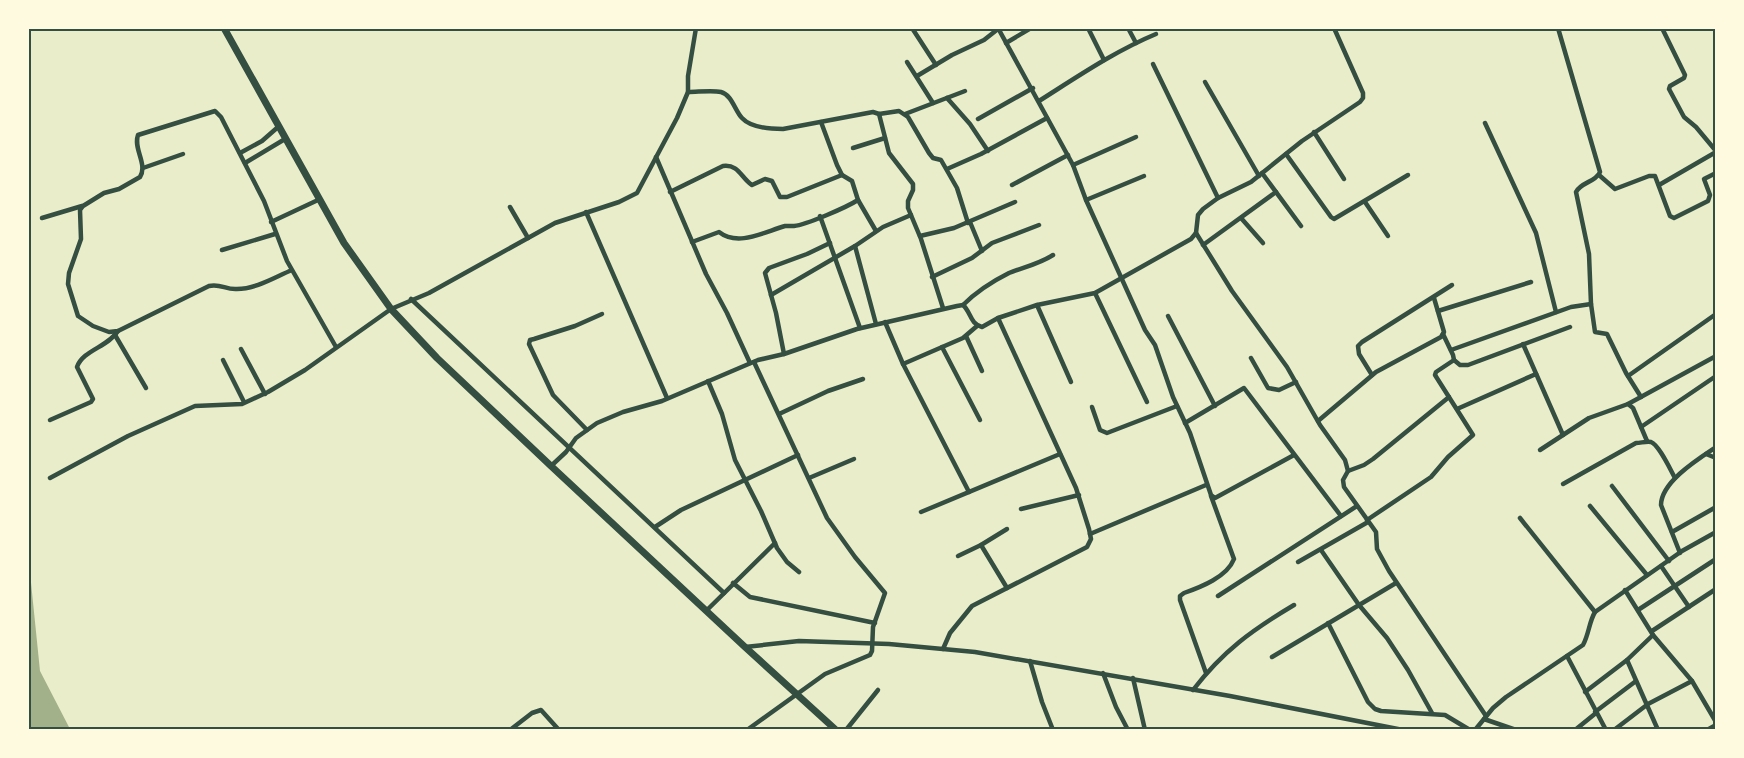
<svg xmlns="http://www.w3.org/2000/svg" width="1744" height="758" viewBox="0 0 1744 758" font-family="'DejaVu Sans',sans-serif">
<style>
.water{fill:#a3b18a}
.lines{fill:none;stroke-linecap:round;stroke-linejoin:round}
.minor{stroke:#344e41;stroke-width:4.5}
.primary{stroke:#344e41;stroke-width:7}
.neatline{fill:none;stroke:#344e41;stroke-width:2}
</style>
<rect width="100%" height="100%" fill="#e9edc9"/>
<path class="water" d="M29 563 40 671 70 729H29Z"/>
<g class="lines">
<g class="minor">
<path d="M912 28 936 65"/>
<path d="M998 28 1073 165 1086 200 1145 330 1155 345 1173 397 1190 433 1211 495 1215 498 1294 455"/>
<path d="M1088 28 1104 60"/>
<path d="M1128 28 1136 43"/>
<path d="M1558 28 1600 172C1596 182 1581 182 1576 192L1589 254 1591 304 1595 332 1607 334 1626 373 1641 397"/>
<path d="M1662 28 1685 75 1684 78 1670 86 1669 89 1684 117 1696 127 1716 151"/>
<path d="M1006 43 1031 28"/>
<path d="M907 62 933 103"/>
<path d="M1153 64 1218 198"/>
<path d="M917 76 952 55 984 40 998 29"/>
<path d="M1205 82 1259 176"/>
<path d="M688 92C698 92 712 90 721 92 732 95 735 111 742 118 751 128 770 129 783 129L873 112 879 114 889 153 913 184V190L908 201V208L921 239 943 308"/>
<path d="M947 98 970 124 988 151"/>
<path d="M1039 101C1077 77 1115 51 1156 34"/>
<path d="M879 114 899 111 908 117 929 153 933 158 941 160 957 188 968 223"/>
<path d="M905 114 965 91"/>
<path d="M978 119 1033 88"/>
<path d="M1485 123 1536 233 1556 312"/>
<path d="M1314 132 1344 179"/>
<path d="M853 148 885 138"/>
<path d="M240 153 262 141 278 127"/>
<path d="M1286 154 1331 217 1334 219 1408 175"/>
<path d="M656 157 706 274 727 313 750 363"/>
<path d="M245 163 285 139"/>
<path d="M1073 165 1136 137"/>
<path d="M143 168 183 154"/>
<path d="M947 169 981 154 1047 118"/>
<path d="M1262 173 1301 226"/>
<path d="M1599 175 1615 189 1649 176H1655L1670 216 1674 218 1708 201 1710 195 1704 179 1716 173"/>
<path d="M1012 185 1068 155"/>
<path d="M1659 185 1716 152"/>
<path d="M670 192 723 166C739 164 741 178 752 185L765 179 772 181 780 197H787L842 175"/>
<path d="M858 200 876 231"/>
<path d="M1086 200 1144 176"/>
<path d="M1365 202 1388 236"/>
<path d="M510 207 528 238"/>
<path d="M586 212 667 398"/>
<path d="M820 216 860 328"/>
<path d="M42 218 82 206"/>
<path d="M1241 218 1263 243"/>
<path d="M271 222 318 200"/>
<path d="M970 222 982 251"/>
<path d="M1196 233 1232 291 1287 367 1320 425 1345 460 1348 471 1343 480 1344 487 1376 532 1377 549 1389 571 1486 716"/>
<path d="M920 236 954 228 1015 202"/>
<path d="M692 242 719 232C738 247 764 232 785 226 788 226 791 226 794 226 806 225 847 207 858 200L852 181 842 175 837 165 821 122"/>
<path d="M1203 245 1276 192"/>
<path d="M855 246 883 227 911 215"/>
<path d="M222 250 275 234"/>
<path d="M292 270C275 277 256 289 237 289 226 290 220 283 209 286L118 331 109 332 93 326 78 316 68 284 69 273 81 239 80 210 83 206 104 193 119 189 140 177C148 164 133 149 138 135L215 111 221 117 264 201 287 261 336 347"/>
<path d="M932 277 972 258 992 243 1039 225"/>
<path d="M1095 293 1147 402"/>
<path d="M771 295 855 246 876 324"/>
<path d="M411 299 724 593"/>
<path d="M963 305C977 291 991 282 1009 273 1024 267 1039 264 1053 255"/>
<path d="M1037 305 1071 382"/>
<path d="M1438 311 1531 282"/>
<path d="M1168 316 1215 406"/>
<path d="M885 322 903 364 969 492"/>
<path d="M115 335 146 388"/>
<path d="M966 336 982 371"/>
<path d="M1523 344 1563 435"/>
<path d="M942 347 980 420"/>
<path d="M241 349 265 394"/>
<path d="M1451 350 1571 307 1591 304"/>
<path d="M784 354 776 313 765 273 769 268 807 254 830 243"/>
<path d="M1251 358 1268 388 1279 390 1296 382"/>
<path d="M223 360 244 402"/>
<path d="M1454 360 1460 365H1468L1570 327"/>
<path d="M903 364 963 338 977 326"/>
<path d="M1372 375 1359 354 1358 346 1362 342 1452 285"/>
<path d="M1628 376 1716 314"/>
<path d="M708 381 722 414 735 460 761 511 777 548 787 562 799 572"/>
<path d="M1628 404 1716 356"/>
<path d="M1092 407 1100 430 1107 433 1177 406"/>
<path d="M1457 409 1536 374"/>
<path d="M779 414 828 391 863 379"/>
<path d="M50 420 91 402 93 399 77 367C83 350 108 347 118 331"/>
<path d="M1318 421 1376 372 1441 337 1444 332 1434 298"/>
<path d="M1185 423 1244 388 1341 516"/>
<path d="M1641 427 1716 376"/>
<path d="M587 430 553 395 529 344 530 340 534 339 575 326 602 314"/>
<path d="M1540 450 1589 418 1628 404 1633 408 1647 441"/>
<path d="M1706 454 1716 458"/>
<path d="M551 466 566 452 576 438 597 423 623 412 662 401 758 360 784 354 857 329 957 306 963 305C971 312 970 324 982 327L998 318 1037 305 1095 293 1191 239 1196 233 1198 215 1203 209 1218 198 1251 182 1302 141 1360 102 1363 98V93L1334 28"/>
<path d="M1348 471 1364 465 1373 459 1449 397"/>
<path d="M50 478 128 436 195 406 242 404 268 392 305 370 391 309 429 293 555 223 619 202 637 193 677 118 688 92V76L696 28"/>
<path d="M809 478 854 459"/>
<path d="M1563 484 1636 443C1641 443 1646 441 1651 442 1659 445 1670 469 1675 478"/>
<path d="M1612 486 1669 561"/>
<path d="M1590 506 1647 575"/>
<path d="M1021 509 1079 495"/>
<path d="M921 512 1060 454"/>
<path d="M1520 518 1595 612"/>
<path d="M1367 520 1431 477 1448 457 1473 435 1435 375 1436 372 1454 360 1453 355 1443 334"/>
<path d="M655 527 681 510 798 455"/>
<path d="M1672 532 1716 507"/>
<path d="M1090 534 1206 485"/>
<path d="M981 545 1007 588"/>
<path d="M1321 550 1359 605 1387 638 1408 670 1432 713"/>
<path d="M1680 553 1661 505C1661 482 1698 459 1716 447"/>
<path d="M958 556 981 545 1007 529"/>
<path d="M1298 562 1368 522"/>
<path d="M1661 566 1689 607"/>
<path d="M733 583 750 597 875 623"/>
<path d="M1625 590 1653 635 1692 681 1716 722"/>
<path d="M1218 596 1357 506"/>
<path d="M1638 610 1716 559"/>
<path d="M706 611 775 543"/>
<path d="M1328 623 1368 702 1375 709 1381 711 1445 715 1470 730"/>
<path d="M1652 631 1716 589"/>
<path d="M745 647 799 641 889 644 975 652 1230 696 1403 730"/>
<path d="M943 649 950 633 972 606 1087 547 1091 539 1089 529 1076 488 998 318"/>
<path d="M1567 656 1606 730"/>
<path d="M1272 657 1396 583"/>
<path d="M1627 660 1658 730"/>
<path d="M1030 661 1042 702 1053 730"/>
<path d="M1103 673 1116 707 1128 730"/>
<path d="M1206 673 1180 600V596L1184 593C1201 587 1227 577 1234 559L1211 496"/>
<path d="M1133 678 1145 730"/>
<path d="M1193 690C1223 651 1252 630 1294 605"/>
<path d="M1585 692 1627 660 1653 635"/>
<path d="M1595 712 1636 681"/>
<path d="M1484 719 1516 730"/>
<path d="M510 730 532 713 541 710 559 730"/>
<path d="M747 730 825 674 870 655 872 651 873 627 885 593 855 557 827 518 754 362"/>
<path d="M846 730 878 690"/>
<path d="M1475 730 1493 708 1506 697 1583 645C1589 634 1589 622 1595 612L1682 551 1716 532"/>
<path d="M1575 730 1596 713"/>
<path d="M1614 730 1648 704 1692 681"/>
<path d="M1707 730 1716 725"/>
</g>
<path class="primary" d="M224 28 344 243 391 309 437 358 551 466 745 647 836 730"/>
</g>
<rect width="1744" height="758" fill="none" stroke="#fefae0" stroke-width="60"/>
<rect x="30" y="30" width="1684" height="698" class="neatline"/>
</svg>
